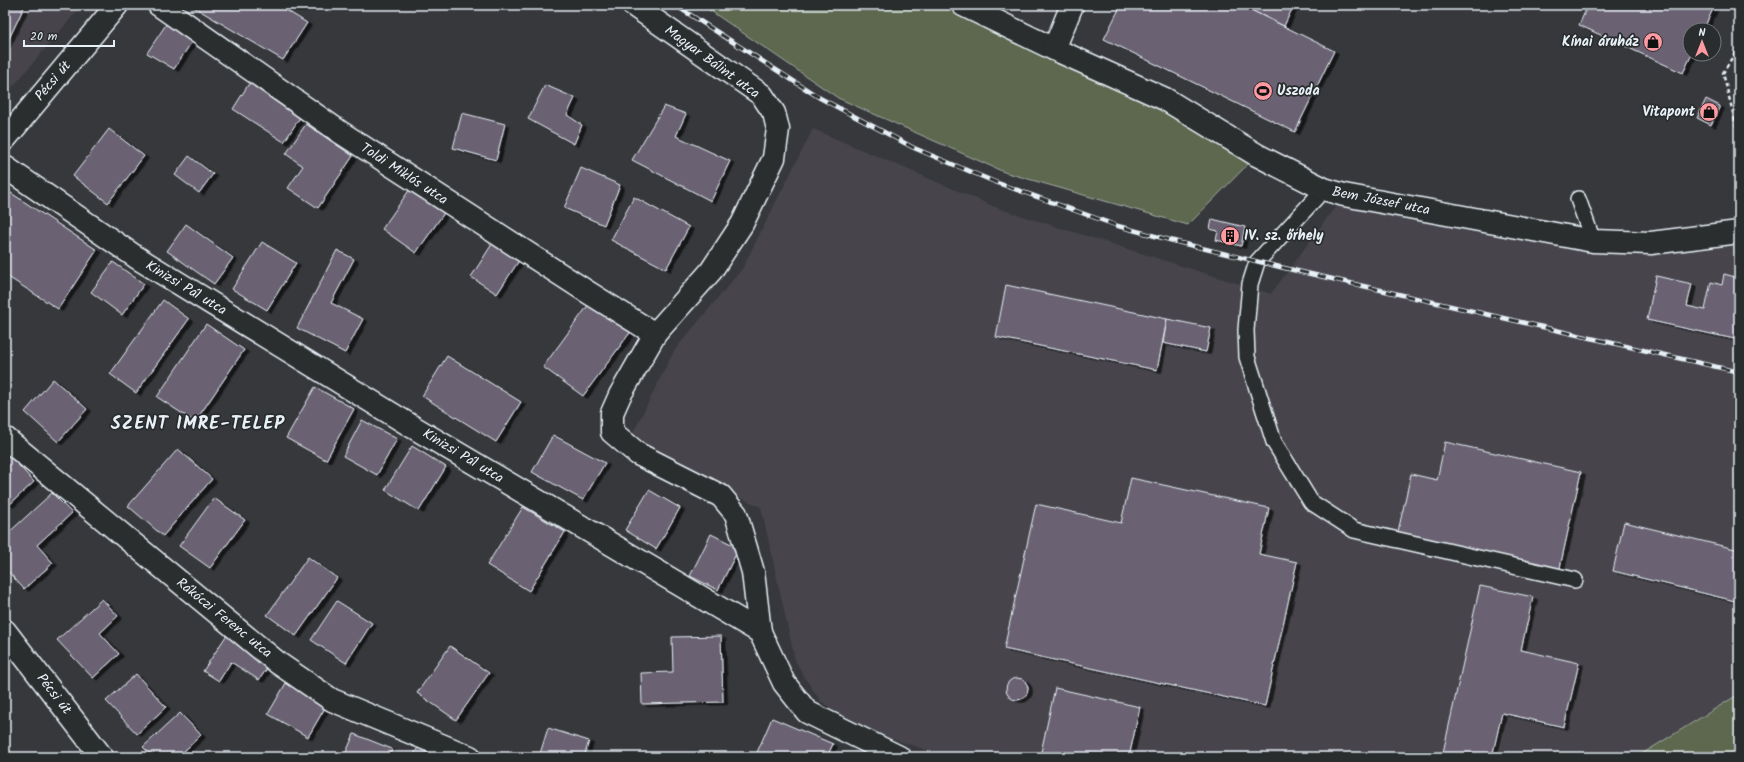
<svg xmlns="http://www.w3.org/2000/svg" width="1744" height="762" viewBox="0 0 1744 762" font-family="Kalam,sans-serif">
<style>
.built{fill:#46454c}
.green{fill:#5d6850;stroke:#a2aca4}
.building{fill:#6a6272;stroke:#e8f1f8;filter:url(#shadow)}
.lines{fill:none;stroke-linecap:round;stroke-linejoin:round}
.lane-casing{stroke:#e8f1f8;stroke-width:18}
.street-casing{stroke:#e8f1f8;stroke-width:25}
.secondary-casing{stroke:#e8f1f8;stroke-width:25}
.path{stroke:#e8f1f8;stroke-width:2.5;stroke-dasharray:4 3;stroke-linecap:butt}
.lane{stroke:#2a2d2e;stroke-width:15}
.street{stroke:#2a2d2e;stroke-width:22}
.secondary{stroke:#2a2d2e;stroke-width:22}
.rail-casing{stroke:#e8f1f8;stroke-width:4.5}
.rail{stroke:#2a2d2e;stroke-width:3;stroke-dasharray:9;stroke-linecap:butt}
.labels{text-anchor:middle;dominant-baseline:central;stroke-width:3.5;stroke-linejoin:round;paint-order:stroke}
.poi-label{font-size:14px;font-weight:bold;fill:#e8f1f8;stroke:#2a2d2e;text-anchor:end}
.street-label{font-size:14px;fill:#e8f1f8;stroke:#2a2d2e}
.district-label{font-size:18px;font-weight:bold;letter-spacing:1px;fill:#e8f1f8;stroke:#2a2d2e}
</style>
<defs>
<filter id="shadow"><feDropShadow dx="4.5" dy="2.5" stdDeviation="0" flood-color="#0009"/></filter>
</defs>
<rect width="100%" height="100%" fill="#37383c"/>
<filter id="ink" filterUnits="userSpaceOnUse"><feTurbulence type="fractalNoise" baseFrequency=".025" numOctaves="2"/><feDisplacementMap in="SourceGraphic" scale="8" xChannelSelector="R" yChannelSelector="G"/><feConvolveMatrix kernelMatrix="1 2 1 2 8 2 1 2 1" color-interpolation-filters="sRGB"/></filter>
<g filter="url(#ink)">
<g class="built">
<path d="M5 5H82L5 96Z"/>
<path d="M813 129 1000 209 1271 294 1344 195 1576 239 1739 232V694L1637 757H947L869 731 844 719 821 701 806 680 795 660 761 507 641 453 632 444 633 433 674 351 742 269Z"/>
</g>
<g class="green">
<path d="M702 5H963L1257 155 1188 225 1004 172 838 98Z"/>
<path d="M1739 694V757H1637Z"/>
</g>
<g class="building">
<path d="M5 5H25L5 47Z"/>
<path d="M193 5H278L307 23 283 60 192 6Z"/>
<path d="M1121 5H1241L1334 51 1295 132 1104 39Z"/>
<path d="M1241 5H1294L1284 26Z"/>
<path d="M1588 5H1715L1703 30H1690V54H1692L1683 73 1579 25Z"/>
<path d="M167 23 193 40 174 69 147 53Z"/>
<path d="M250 82 301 116 284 142 233 109Z"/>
<path d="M545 85 575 98 567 115 582 125 574 144 528 119Z"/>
<path d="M1706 99 1720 106 1711 125 1697 118Z"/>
<path d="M664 106 686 114 676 136 730 161 711 201 632 160Z"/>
<path d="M462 113 505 124 496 160 453 148Z"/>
<path d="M306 124 353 156 318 208 288 188 303 166 286 154Z"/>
<path d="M109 129 144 156 108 203 73 176Z"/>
<path d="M189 156 213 174 199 193 175 175Z"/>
<path d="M581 168 620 185 604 225 564 208Z"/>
<path d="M410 189 444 213 416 253 382 229Z"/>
<path d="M8 191 97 250 58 309 5 275V195Z"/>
<path d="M634 197 689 227 666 269 611 240Z"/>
<path d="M1212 219 1245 227 1241 246 1216 240 1218 231 1210 229Z"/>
<path d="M186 224 233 258 214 284 167 251Z"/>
<path d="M494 241 520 259 497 294 471 277Z"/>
<path d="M262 242 296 263 267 310 232 289Z"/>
<path d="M337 250 354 259 331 303 363 319 345 353 297 328Z"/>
<path d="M113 262 144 284 122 315 91 292Z"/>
<path d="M1724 274 1739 278V340L1647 320 1656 276 1692 284 1687 306 1705 310 1711 282 1722 285Z"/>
<path d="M1006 285 1167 319 1157 370 996 337Z"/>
<path d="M163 300 189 319 136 393 110 374Z"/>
<path d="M592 300 632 330 583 396 543 367Z"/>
<path d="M1167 319 1211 328 1206 352 1163 343Z"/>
<path d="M206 324 244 350 195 422 157 397Z"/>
<path d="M447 356 521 402 496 442 422 396Z"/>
<path d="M53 379 87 409 58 442 25 412Z"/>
<path d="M315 387 354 409 326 460 286 438Z"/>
<path d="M362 420 397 439 377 475 343 456Z"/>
<path d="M553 435 605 463 583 500 532 472Z"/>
<path d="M1445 442 1581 472 1559 572 1397 536 1411 474 1437 480Z"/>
<path d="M412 446 446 467 419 511 385 490Z"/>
<path d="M178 449 212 479 163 536 128 506Z"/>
<path d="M5 450 34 482 9 505 5 502Z"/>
<path d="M1131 478 1269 508 1259 554 1297 562 1265 706 1004 649 1036 504 1121 523Z"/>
<path d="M649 490 680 508 656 549 625 530Z"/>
<path d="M52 493 72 513 37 545 53 563 24 589 5 568V536Z"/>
<path d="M214 498 245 520 210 568 179 546Z"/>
<path d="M523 507 565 532 529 591 487 565Z"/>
<path d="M1624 522 1739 550V602L1613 571Z"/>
<path d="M711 534 739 548 718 590 690 576Z"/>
<path d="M308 557 337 578 296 636 267 615Z"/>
<path d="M1480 586 1533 597 1521 650 1579 663 1564 727 1502 713 1492 757H1442Z"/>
<path d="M102 599 118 616 100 633 119 654 93 678 57 640Z"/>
<path d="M337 601 372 623 346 663 311 640Z"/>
<path d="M228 633 272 661 259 680 231 662 219 681 203 671Z"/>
<path d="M721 636 723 702 642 704 641 673 673 672 672 637Z"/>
<path d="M450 646 489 673 456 720 417 693Z"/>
<path d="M136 674 166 707 137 734 106 701Z"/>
<circle cx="1017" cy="689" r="11"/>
<path d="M286 683 326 706 308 737 268 714Z"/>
<path d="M1055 688 1140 707 1129 757H1040Z"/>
<path d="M180 713 201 735 178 757H153L143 747Z"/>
<path d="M772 718 833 744 827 757H755Z"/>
<path d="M548 728 589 741 584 757H539Z"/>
<path d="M354 734 392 749 389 757H344Z"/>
<path d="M419 746 438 757H412Z"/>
</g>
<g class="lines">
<defs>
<g id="lane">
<path d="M1324 189 1257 262 1250 284 1246 330 1247 357 1274 442 1311 502 1354 530 1575 580"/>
<path d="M1578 199 1593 241"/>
</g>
<g id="street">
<path d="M159 5 340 132 586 291 655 334"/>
<path d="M633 5 762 95 774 113 778 129 774 158 742 224 711 271 655 334 620 395 612 413V432L638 454 721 496 736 514 753 572 760 632"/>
<path d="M963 5 1054 49 1165 99 1257 155 1324 189 1344 195 1593 241 1651 243 1739 232"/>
<path d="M1054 49 1072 5"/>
<path d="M5 167 136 257 413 427 760 632 784 683 807 712 899 757"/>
<path d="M5 438 278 663 332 700 470 757"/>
</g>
<g id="secondary">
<path d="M5 139 117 5"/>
<path d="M5 631 102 757"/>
</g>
</defs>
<use href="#lane" class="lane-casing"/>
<use href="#street" class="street-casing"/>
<use href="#secondary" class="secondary-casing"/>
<path class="path" d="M1739 46 1723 73 1739 137"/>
<use href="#lane" class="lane"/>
<use href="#street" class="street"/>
<use href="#secondary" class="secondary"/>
<defs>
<path id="rail" d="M675 5 820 98 914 148 995 182 1118 226 1181 243 1280 267 1739 372"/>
</defs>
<use href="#rail" class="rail-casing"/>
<use href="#rail" class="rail"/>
</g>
</g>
<defs>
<symbol id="shop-disc" viewBox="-11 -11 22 22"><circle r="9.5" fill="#ff9aa2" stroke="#2a2d2e"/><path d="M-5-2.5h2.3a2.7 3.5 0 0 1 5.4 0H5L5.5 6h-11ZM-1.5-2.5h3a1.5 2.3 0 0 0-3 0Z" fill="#111"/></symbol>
<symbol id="stadium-disc" viewBox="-11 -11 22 22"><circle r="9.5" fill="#ff9aa2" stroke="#2a2d2e"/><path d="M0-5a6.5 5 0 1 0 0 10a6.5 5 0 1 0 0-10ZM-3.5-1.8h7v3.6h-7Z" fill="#111"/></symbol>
<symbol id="building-disc" viewBox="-11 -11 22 22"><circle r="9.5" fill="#ff9aa2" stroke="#2a2d2e"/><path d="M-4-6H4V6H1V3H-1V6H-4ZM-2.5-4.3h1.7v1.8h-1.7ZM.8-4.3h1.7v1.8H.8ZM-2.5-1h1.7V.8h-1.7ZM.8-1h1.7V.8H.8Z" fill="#111"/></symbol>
</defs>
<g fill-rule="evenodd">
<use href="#shop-disc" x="1642" y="31" width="22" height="22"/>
<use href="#stadium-disc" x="1252" y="80" width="22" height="22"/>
<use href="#shop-disc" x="1698" y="101" width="22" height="22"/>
<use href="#building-disc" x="1219" y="225" width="22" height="22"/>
</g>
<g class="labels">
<g class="poi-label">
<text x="1639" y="42">Kínai áruház</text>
<text x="1277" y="91" text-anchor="start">Uszoda</text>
<text x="1695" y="112">Vitapont</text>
<text x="1244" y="236" text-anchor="start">IV. sz. őrhely</text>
</g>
<g class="street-label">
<text transform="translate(712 62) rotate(36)">Magyar Bálint utca</text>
<text transform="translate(53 81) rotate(-50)">Pécsi út</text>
<text transform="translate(404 174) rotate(33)">Toldi Miklós utca</text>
<text transform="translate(1381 201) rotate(11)">Bem József utca</text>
<text transform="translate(186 288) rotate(31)">Kinizsi Pál utca</text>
<text transform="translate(463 456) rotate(31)">Kinizsi Pál utca</text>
<text transform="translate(224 618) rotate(39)">Rákóczi Ferenc utca</text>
<text transform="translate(54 694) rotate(52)">Pécsi út</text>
</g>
<g class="district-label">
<text x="198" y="424">SZENT IMRE-TELEP</text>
</g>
</g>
<rect width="1744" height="762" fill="none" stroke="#2a2d2e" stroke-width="20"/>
<rect x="10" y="10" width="1724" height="742" fill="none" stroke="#e8f1f8" stroke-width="1.5" filter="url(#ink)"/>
<g transform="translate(1702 42)"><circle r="19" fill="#2a2d2e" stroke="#767b7f"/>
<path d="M0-3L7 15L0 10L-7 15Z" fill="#ff9aa2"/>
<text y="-6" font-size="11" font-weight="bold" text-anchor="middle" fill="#e8f1f8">N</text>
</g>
<path d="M24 40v6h90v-6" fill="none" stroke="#e8f1f8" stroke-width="2"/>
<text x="30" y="40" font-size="12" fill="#e8f1f8" stroke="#2a2d2e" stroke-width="3" paint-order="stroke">20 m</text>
</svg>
